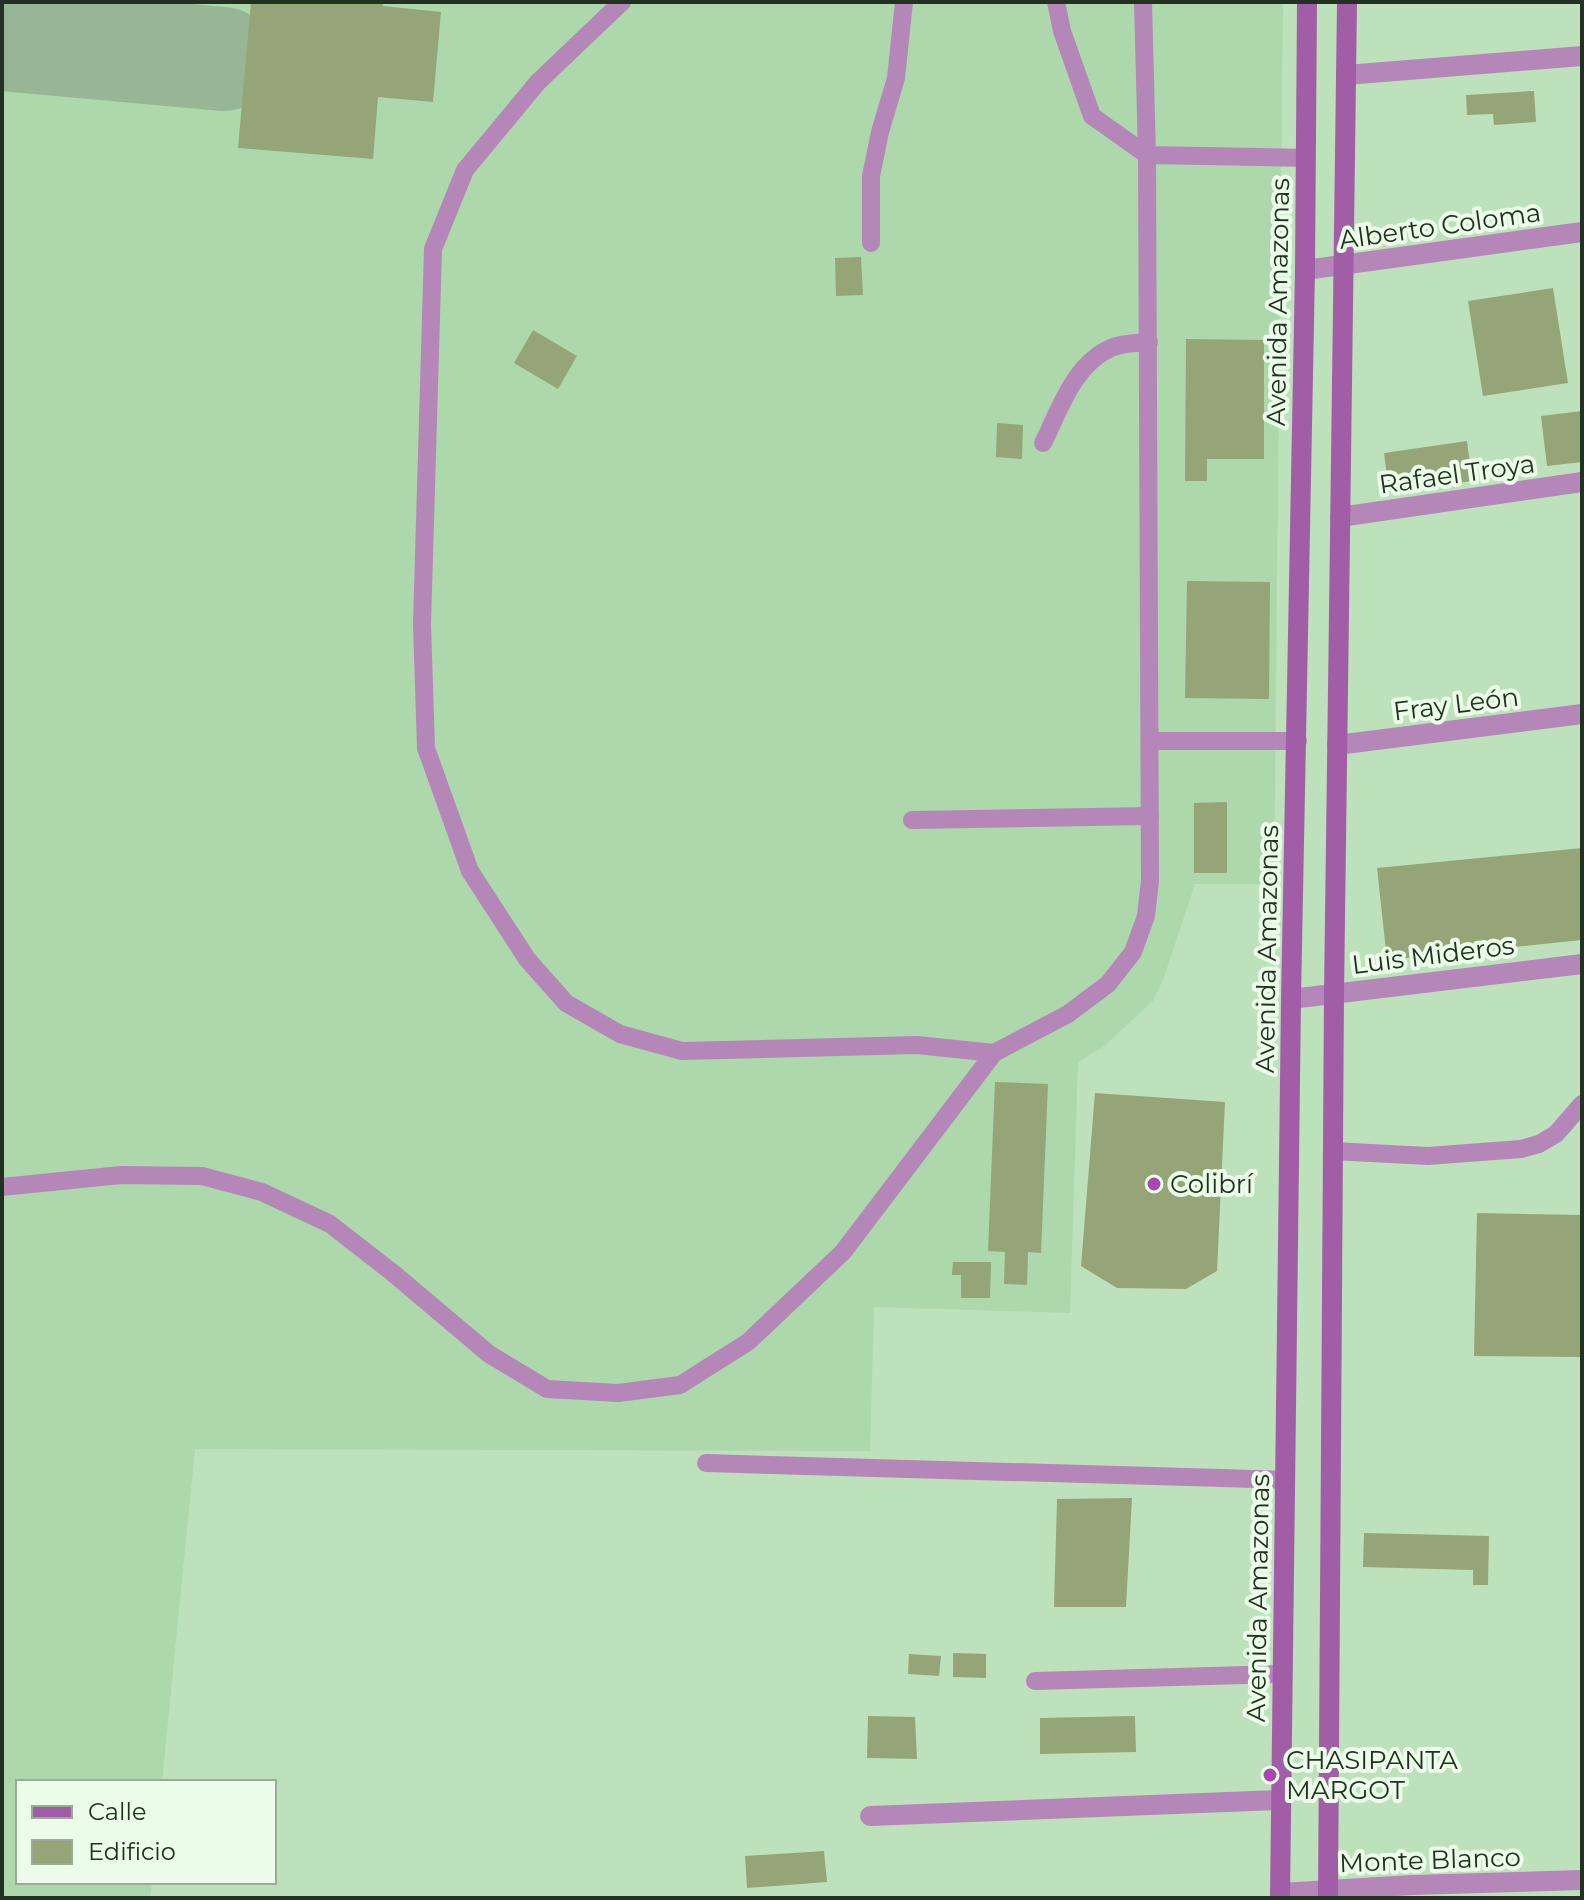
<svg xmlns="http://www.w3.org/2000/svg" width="1584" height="1900" viewBox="0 0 1584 1900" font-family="Montserrat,sans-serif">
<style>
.built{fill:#add8ab}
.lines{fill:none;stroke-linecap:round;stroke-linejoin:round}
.taxiway{stroke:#96b695;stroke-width:104}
.building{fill:#95a578}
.service{stroke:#b487b8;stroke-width:18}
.minor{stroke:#b487b8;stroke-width:20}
.secondary{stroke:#a15ea7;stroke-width:20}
.poi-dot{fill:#a849b2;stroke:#ebfde9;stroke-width:3}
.labels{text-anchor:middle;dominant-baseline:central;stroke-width:8;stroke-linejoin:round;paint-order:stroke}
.street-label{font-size:26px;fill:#223122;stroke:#ebfde9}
.poi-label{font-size:26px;fill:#223122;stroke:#ebfde9;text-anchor:start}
</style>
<rect width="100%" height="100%" fill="#bde2bb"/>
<path class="built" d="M2 2H1283L1274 884H1195L1163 980 1153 1001 1103 1047 1078 1062 1070 1313 874 1307 870 1451 195 1449 162 1782H18V1882H152L150 1898H2Z"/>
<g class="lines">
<path class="taxiway" d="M2 39 223 59"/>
</g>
<g class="building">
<path d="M251 2H383V6L441 12 433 102 378 97 373 159 238 148Z"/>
<path d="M1534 91 1536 122 1494 125 1493 114 1467 115 1466 95Z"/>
<path d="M861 257 863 295 836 296 835 258Z"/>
<path d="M1553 288 1568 383 1483 396 1468 301Z"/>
<path d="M533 330 577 356 558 389 514 363Z"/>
<path d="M1186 339 1264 340V459H1207V481H1185Z"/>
<path d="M1582 411V462L1547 466 1541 416Z"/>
<path d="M997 423 1023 425 1022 459 996 457Z"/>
<path d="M1467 441 1472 481 1389 492 1384 453Z"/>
<path d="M1187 581 1270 582 1269 699 1185 698Z"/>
<path d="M1227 802V873H1194V803Z"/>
<path d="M1582 848V940L1387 960 1377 868Z"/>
<path d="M995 1082 1048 1084 1041 1253 1028 1252 1027 1285 1004 1284 1005 1252 988 1251Z"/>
<path d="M1095 1093 1225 1102 1217 1271 1186 1289 1117 1288 1081 1266Z"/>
<path d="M1477 1213 1582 1215V1357L1474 1356Z"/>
<path d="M953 1262H991L990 1298H961V1275H952Z"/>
<path d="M1132 1498 1126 1607H1054L1057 1499Z"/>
<path d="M1364 1533 1489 1536 1488 1585H1473V1570L1363 1567Z"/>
<path d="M953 1653 986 1654V1678L953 1677Z"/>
<path d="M909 1654 941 1656 939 1676 908 1674Z"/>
<path d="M868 1716 915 1717 917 1759 867 1758Z"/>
<path d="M1135 1716 1136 1752 1040 1754V1718Z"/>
<path d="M824 1851 827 1882 747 1888 745 1856Z"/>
</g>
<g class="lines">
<g class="service">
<path d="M622 2 538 82 465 170 433 249 422 624 426 748 470 871 527 959 566 1003 620 1034 682 1051 917 1045 994 1053"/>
<path d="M1056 2 1062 31 1092 116 1147 155 1306 158"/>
<path d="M871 243V176L880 132 896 78 904 2"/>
<path d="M1043 443C1060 409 1074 364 1111 348 1122 343 1137 343 1149 342"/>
<path d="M1150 741H1298"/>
<path d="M912 820 1150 816"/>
<path d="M1333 1151 1428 1156 1521 1149 1539 1144 1556 1134 1582 1104"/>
<path d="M2 1187 121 1175 202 1176 262 1192 330 1224 393 1273 489 1354 547 1389 618 1393 680 1385 748 1342 843 1252 994 1053 1068 1014 1108 984 1133 952 1146 916 1150 881 1147 155 1143 2"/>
<path d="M706 1463 1285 1480"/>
<path d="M1035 1681 1283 1674"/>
</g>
<g class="minor">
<path d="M1346 75 1582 56"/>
<path d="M1305 270 1582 232"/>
<path d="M1340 517 1582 482"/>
<path d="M1337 745 1582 714"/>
<path d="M1291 999 1582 964"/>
<path d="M870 1816 1281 1800"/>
<path d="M1280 1893 1412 1885 1582 1880"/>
</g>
<g class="secondary">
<path d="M1280 1898 1291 999 1305 270 1307 2"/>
<path d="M1328 1898 1334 994 1347 2"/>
</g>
</g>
<g class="poi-dot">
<circle cx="1154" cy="1184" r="8"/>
<circle cx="1270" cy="1775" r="8"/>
</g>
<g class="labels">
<g class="street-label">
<text transform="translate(1440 226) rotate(-8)">Alberto Coloma</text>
<text transform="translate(1278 302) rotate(-89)">Avenida Amazonas</text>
<text transform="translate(1457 474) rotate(-8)">Rafael Troya</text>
<text transform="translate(1456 704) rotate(-7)">Fray León</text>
<text transform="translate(1267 949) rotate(-89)">Avenida Amazonas</text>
<text transform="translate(1433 955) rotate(-7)">Luis Mideros</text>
<text transform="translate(1258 1598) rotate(-89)">Avenida Amazonas</text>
<text transform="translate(1430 1860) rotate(-2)">Monte Blanco</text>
</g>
<g class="poi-label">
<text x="1170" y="1184">Colibrí</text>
<text x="1286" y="1760">CHASIPANTA<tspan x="1286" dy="30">MARGOT</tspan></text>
</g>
</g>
<rect width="1584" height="1900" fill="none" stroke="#223122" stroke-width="8"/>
<rect x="16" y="1780" width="260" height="104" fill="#ebfde9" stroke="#9bab99" stroke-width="2"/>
<rect x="32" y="1806" width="40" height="12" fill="#a15ea7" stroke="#9bab99" stroke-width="2"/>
<text x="88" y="1820" font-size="24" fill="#223122">Calle</text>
<rect x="32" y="1840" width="40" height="24" fill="#95a578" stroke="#9bab99" stroke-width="2"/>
<text x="88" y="1860" font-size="24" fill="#223122">Edificio</text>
</svg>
